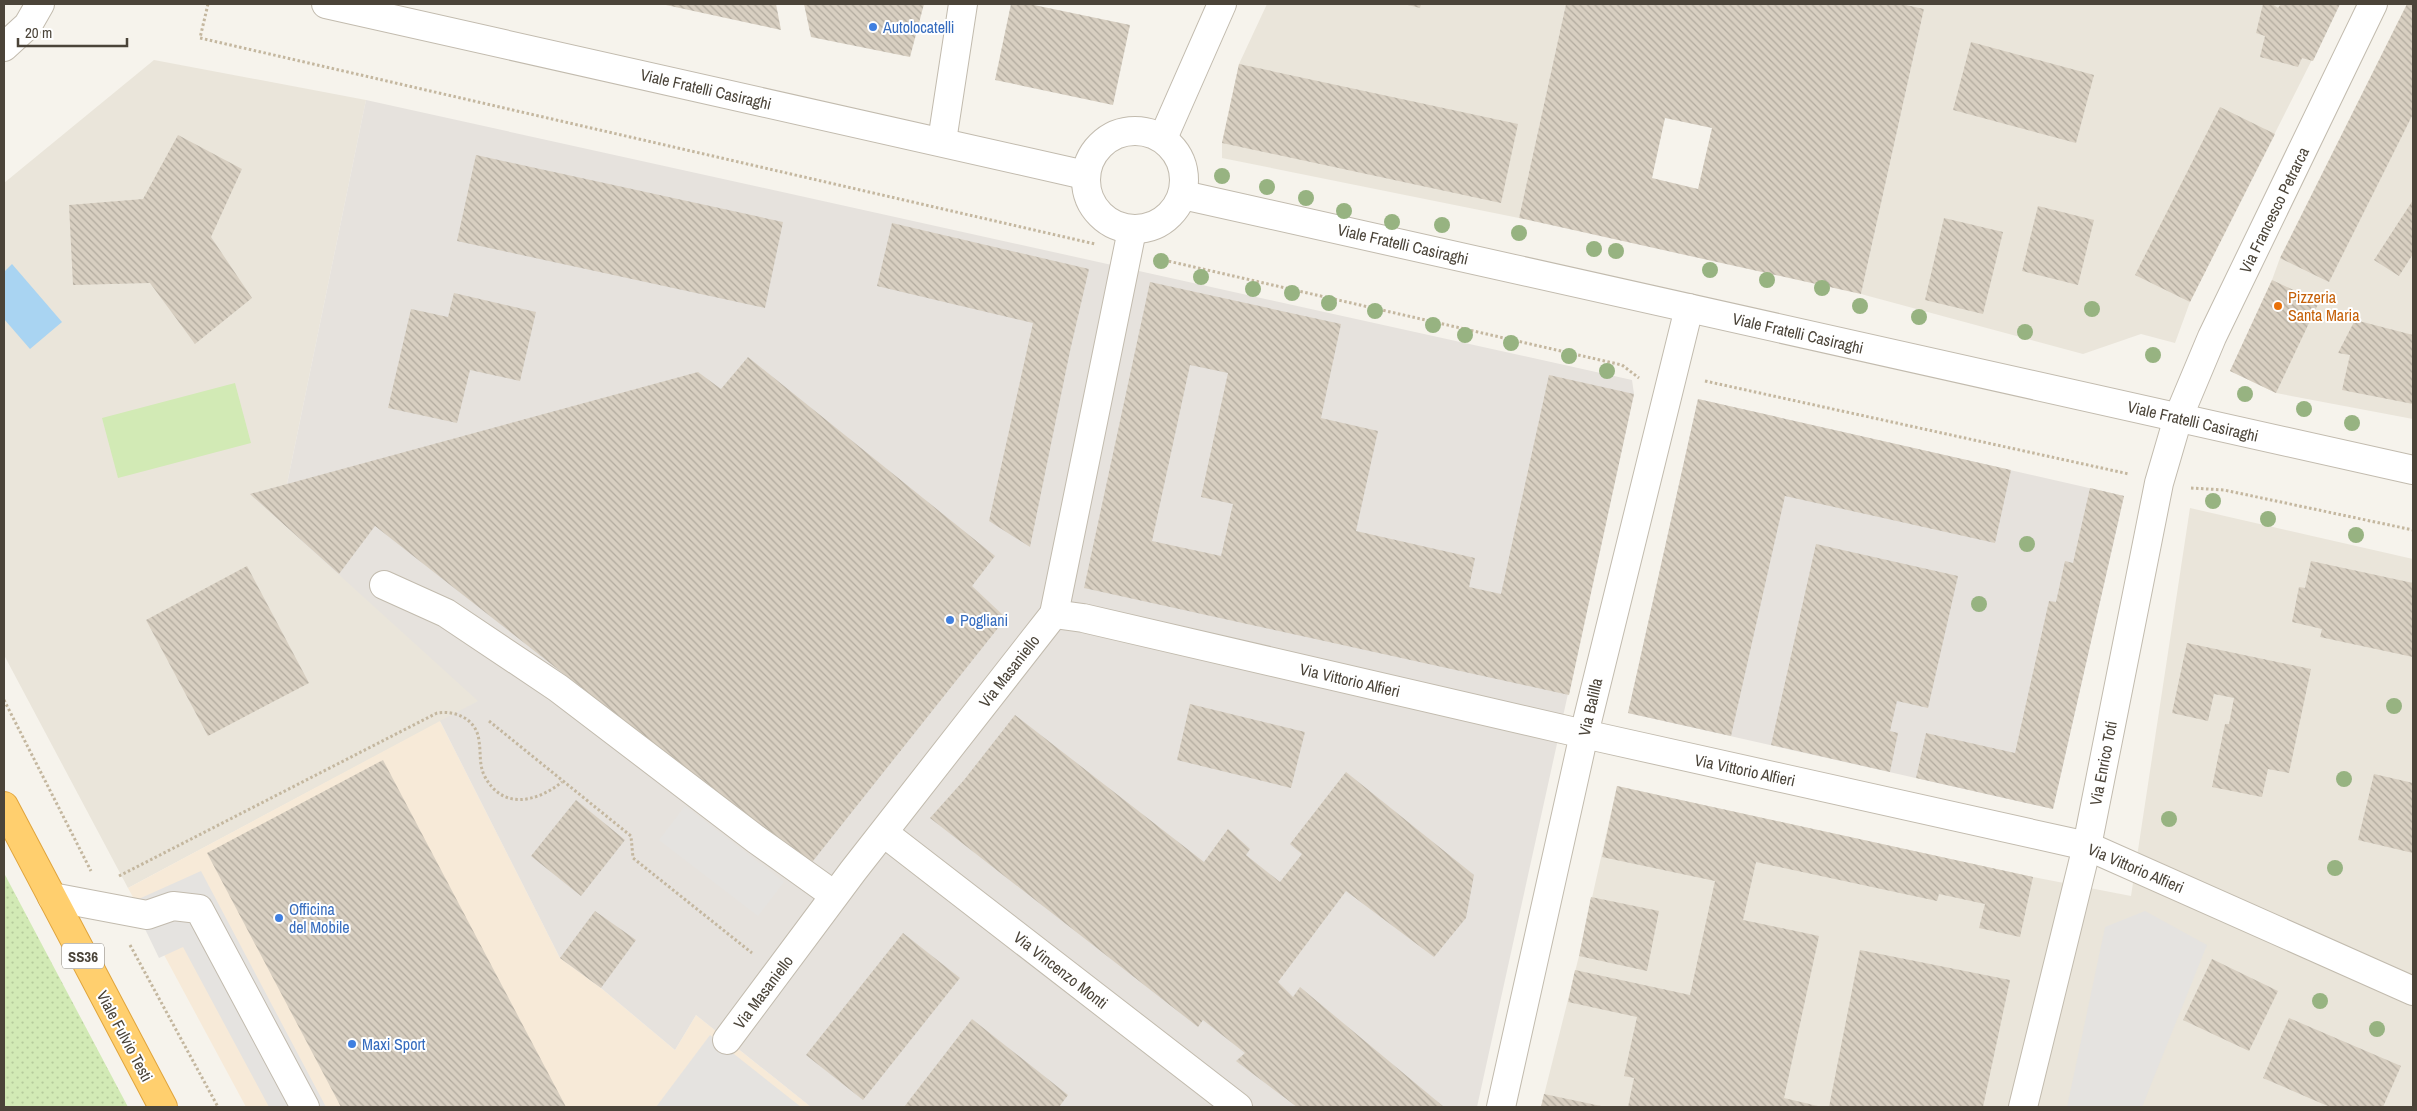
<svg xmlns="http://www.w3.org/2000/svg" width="2417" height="1111" viewBox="0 0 2417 1111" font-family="'Archivo Narrow',sans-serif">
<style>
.residential{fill:#eae5da}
.commercial{fill:#f7ead8}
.industrial{fill:#e6e2dd}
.grass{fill:url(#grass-dots)}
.pitch{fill:#d2eab5}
.parking{fill:#e5e3e0}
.water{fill:#a9d4f2}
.building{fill:url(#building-back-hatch);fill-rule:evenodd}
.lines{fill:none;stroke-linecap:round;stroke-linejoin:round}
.minor-casing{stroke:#c2bbae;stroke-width:30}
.highway-casing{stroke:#e0a43c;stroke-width:30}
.path{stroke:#c4b79f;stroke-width:3;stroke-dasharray:2.5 2.5;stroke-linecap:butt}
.minor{stroke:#fff;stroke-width:28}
.highway{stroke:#ffcf6e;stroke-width:28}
.tree{fill:#97b381}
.shop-dot{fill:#3f7fe0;stroke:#fff;stroke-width:2}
.food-dot{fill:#e8710a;stroke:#fff;stroke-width:2}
.labels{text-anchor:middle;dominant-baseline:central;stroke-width:4;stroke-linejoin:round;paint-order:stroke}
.shield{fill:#fff;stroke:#817c74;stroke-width:1}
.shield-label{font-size:15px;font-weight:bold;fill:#4b4439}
.shop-label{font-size:16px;fill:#366cbe;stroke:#fff;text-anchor:start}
.street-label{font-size:16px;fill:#4b4439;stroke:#fff}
.food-label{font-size:16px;fill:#c56008;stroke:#fff;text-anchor:start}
</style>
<defs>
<pattern id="grass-dots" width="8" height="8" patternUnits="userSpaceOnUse" patternTransform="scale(1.25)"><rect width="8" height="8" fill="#d2eab5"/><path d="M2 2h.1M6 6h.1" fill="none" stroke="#b6ca9c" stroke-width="1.8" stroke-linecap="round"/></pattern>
<pattern id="building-back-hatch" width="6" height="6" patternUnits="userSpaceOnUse" patternTransform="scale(1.25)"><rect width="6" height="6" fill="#d8cfc1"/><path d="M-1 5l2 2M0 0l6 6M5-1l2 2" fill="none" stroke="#b1aa9e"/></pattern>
</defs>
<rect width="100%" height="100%" fill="#f6f3ec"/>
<g class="residential">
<path d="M1267 4H1566L1519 218 1222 158V143L1239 64Z"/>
<path d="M1902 4H2340L2190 302 2175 343 2141 334 2083 354 1861 294 1924 9Z"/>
<path d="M2407 4H2413V419L2276 393 2230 371 2272 280 2280 258Z"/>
<path d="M154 60 366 100 287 484 339 574 479 701 128 888 4 655V183Z"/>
<path d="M2190 508 2413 559V1107H1541L1579 956 1617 786 2033 877 2131 896Z"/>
</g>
<path class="commercial" d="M440 721 560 958 601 988 675 1050 696 1015 811 1107H246L128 888Z"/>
<g class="industrial">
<path d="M366 100 1632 380 1634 394 1477 1107H811L696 1015 675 1050 601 988 560 958 440 721 478 701 250 494 287 484Z"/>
<path d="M1698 399 2124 496 2053 809 1628 713Z"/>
</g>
<path class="grass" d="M4 873 128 1107H4Z"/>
<path class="pitch" d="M235 383 251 443 118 478 102 418Z"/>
<g class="parking">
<path d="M685 806 784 882 758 916 659 840Z"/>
<path d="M201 871 326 1107H269L183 947 159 958 132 902Z"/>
<path d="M2145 911 2207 945 2142 1107H2067L2105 927Z"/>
<path d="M710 1035 801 1107H656Z"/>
</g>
<path class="water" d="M12 264 62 322 30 349 4 319V272Z"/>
<g class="building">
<path d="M666 4H776L781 30 666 5Z"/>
<path d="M804 4H924L910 57 811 37Z"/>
<path d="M1011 4H1029L1130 25 1113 105 995 80Z"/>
<path d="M1404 4H1421L1420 8Z"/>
<path d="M1566 4H1902L1924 9 1861 294 1519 218ZM1665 118 1712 128 1698 189 1652 178Z"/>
<path d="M2263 4H2272L2278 8 2281 4H2340L2313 61 2302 58 2298 67 2260 57 2265 36 2256 33Z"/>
<path d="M2407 4H2413V114L2329 282 2280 258Z"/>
<path d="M1971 42 2094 75 2076 143 1953 110Z"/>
<path d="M1239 64 1518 124 1501 203 1222 143Z"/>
<path d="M2220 107 2275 134 2190 302 2135 275Z"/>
<path d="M178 135 242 169 211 237 252 298 195 344 150 283 73 285 69 205 143 199Z"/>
<path d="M476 155 783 222 765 308 457 241Z"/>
<path d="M2413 200V254L2399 276 2374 260Z"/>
<path d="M2038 206 2094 220 2078 285 2022 271Z"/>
<path d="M1944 218 2003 232 1983 314 1925 300Z"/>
<path d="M892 223 1089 269 1070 351 1030 547 989 521 1033 323 877 286Z"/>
<path d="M2272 280 2319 302 2276 393 2230 371Z"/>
<path d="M1150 282 1341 324 1321 418 1378 431 1356 531 1475 558 1469 587 1501 594 1549 375 1634 394 1569 695 1084 588ZM1190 365 1228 373 1201 497 1233 504 1221 556 1152 541Z"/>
<path d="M454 293 536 312 520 381 470 370 457 423 388 408 411 309 448 317Z"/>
<path d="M2355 320 2413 335V404L2342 390 2350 355 2338 353Z"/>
<path d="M748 357 995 556 972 586 1006 618 809 866 375 526 339 574 250 494 698 372 721 389Z"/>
<path d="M1698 399 2011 470 1995 543 1785 496 1731 736 1628 713Z"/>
<path d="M2090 488 2124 496 2053 809 1916 778 1926 733 2015 753 2049 601 2056 602 2065 561 2073 563Z"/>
<path d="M1816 544 1958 576 1928 708 1897 701 1890 731 1898 733 1890 772 1771 745Z"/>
<path d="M2311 561 2413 583V657L2320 637 2322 629 2292 622 2299 587 2305 588Z"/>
<path d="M247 566 309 683 208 736 146 620Z"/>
<path d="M2187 643 2311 669 2289 773 2268 769 2262 797 2212 787 2225 724H2229L2234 698 2214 694 2208 721 2172 713Z"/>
<path d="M1190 704 1305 732 1291 788 1177 760Z"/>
<path d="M1015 715 1204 862 1228 829 1250 849 1246 855 1280 882 1302 854 1290 844 1346 772 1474 875 1466 918 1434 957 1346 891 1278 982 1293 997 1300 987 1444 1107H1297L1236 1061 1245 1053 1203 1020 1198 1027 930 818 964 780Z"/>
<path d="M383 760 566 1107H341L207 853Z"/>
<path d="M2374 774 2413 783V853L2358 840Z"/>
<path d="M1617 786 2033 877 2020 937 1979 928 1985 904 1939 894 1937 901 1756 862 1743 920 1819 936 1784 1098 1822 1107H1628L1634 1078 1624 1076 1637 1017 1568 1002 1575 970 1690 995 1715 881 1602 857Z"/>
<path d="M576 800 625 840 581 896 531 856Z"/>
<path d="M1591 897 1659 911 1647 971 1579 956Z"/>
<path d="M595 911 636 940 601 988 560 958Z"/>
<path d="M903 933 960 978 863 1100 806 1055Z"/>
<path d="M1860 950 2010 980 1983 1107H1829Z"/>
<path d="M2212 959 2278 991 2249 1051 2183 1020Z"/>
<path d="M2289 1018 2401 1066 2383 1107H2330L2263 1078Z"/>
<path d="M972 1019 1068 1095 1059 1107H904Z"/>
<path d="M1544 1094 1601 1106V1107H1541Z"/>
</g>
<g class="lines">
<defs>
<g id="minor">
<path d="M326 4 1085 175"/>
<path d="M4 47 28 25 40 4"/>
<circle cx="1135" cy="180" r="49"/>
<path d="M1163 138 1222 4"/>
<path d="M942 141 963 4"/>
<path d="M1183 195 2413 470"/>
<path d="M384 585 446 613 558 688 757 840 834 895"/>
<path d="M1054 614 1083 618 1584 734 2087 846 2413 991"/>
<path d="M884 833 1238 1107"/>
<path d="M52 897 147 915 173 906 199 909 305 1107"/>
<path d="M727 1040 853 871 1054 614 1132 230"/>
<path d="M1501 1107 1584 734 1689 308"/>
<path d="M2023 1107 2087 846 2159 483 2178 418 2212 337 2373 4"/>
</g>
<path id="highway" d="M4 806 163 1107"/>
</defs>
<use href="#minor" class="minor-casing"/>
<use href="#highway" class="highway-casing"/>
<g class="path">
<path d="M208 4 200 38 1095 244"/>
<path d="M1159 259 1622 365 1639 378"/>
<path d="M1705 381 2129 474"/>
<path d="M2191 488 2224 490 2413 530"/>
<path d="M4 700 91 871"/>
<path d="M489 721 631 836 633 858 752 953"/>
<path d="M119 876 437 713C457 710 477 720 479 741 481 753 479 764 484 775 502 811 537 802 562 782"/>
<path d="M130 945 218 1107"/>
</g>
<use href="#minor" class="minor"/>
<use href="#highway" class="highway"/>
</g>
<g class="tree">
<circle cx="1222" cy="176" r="8"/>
<circle cx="1267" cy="187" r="8"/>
<circle cx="1306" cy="198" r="8"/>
<circle cx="1344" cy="211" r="8"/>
<circle cx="1392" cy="222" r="8"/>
<circle cx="1442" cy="225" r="8"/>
<circle cx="1519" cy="233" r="8"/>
<circle cx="1594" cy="249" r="8"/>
<circle cx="1616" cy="251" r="8"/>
<circle cx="1161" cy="261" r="8"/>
<circle cx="1710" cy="270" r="8"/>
<circle cx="1201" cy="277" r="8"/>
<circle cx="1767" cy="280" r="8"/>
<circle cx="1822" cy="288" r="8"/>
<circle cx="1253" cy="289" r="8"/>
<circle cx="1292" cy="293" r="8"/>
<circle cx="1329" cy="303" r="8"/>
<circle cx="1860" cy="306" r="8"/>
<circle cx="2092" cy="309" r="8"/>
<circle cx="1375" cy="311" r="8"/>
<circle cx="1919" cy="317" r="8"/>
<circle cx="1433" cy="325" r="8"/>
<circle cx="2025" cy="332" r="8"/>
<circle cx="1465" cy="335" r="8"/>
<circle cx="1511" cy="343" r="8"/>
<circle cx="2153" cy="355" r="8"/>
<circle cx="1569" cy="356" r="8"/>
<circle cx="1607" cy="371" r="8"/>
<circle cx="2245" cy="394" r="8"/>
<circle cx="2304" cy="409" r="8"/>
<circle cx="2352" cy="423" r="8"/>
<circle cx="2213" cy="501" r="8"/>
<circle cx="2268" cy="519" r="8"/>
<circle cx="2356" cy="535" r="8"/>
<circle cx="2027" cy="544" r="8"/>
<circle cx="1979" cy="604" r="8"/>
<circle cx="2394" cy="706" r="8"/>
<circle cx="2344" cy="779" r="8"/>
<circle cx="2169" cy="819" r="8"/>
<circle cx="2335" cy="868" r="8"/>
<circle cx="2320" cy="1001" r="8"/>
<circle cx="2377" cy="1029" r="8"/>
</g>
<g class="shop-dot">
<circle cx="873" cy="27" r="5"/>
<circle cx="950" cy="620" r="5"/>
<circle cx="279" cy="918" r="5"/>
<circle cx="352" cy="1044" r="5"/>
</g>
<circle class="food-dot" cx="2278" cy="306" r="5"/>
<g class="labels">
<rect class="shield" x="62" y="943.5" width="42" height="25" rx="4"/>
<g class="shield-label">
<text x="83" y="956">SS36</text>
</g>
<g class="shop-label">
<text x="883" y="27">Autolocatelli</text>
<text x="960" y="620">Pogliani</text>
<text x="289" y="909">Officina<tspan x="289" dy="18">del Mobile</tspan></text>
<text x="362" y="1044">Maxi Sport</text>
</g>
<g class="street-label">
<text transform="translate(706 89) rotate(13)">Viale Fratelli Casiraghi</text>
<text transform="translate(2274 210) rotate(-64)">Via Francesco Petrarca</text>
<text transform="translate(1403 244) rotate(13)">Viale Fratelli Casiraghi</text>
<text transform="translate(1798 333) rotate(13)">Viale Fratelli Casiraghi</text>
<text transform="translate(2193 421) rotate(13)">Viale Fratelli Casiraghi</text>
<text transform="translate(1009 671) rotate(-52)">Via Masaniello</text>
<text transform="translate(1350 680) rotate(13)">Via Vittorio Alfieri</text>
<text transform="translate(1590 707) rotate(-77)">Via Balilla</text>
<text transform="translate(2103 763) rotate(-79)">Via Enrico Toti</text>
<text transform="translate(1745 770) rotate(12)">Via Vittorio Alfieri</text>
<text transform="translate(2136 868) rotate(23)">Via Vittorio Alfieri</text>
<text transform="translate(1061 970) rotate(38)">Via Vincenzo Monti</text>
<text transform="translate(763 992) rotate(-53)">Via Masaniello</text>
<text transform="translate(125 1036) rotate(62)">Viale Fulvio Testi</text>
</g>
<g class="food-label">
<text x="2288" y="297">Pizzeria<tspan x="2288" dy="18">Santa Maria</tspan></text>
</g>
</g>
<rect width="2417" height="1111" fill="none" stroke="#4b4439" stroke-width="10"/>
<path d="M18 38v8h109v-8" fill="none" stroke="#4b4439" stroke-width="2.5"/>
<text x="25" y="38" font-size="15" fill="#4b4439" stroke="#ffffff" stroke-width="4" paint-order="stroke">20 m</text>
</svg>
